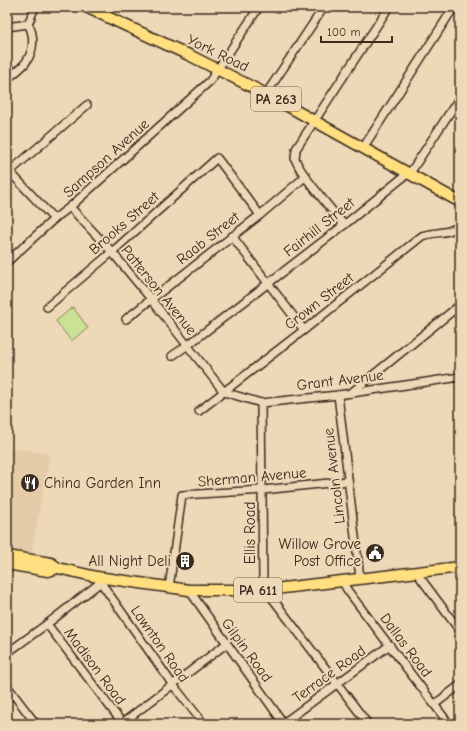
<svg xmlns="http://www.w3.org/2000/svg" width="467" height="731" viewBox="0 0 467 731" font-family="'Comic Neue',sans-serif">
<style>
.built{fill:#e5cba8}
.green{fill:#cbe196;stroke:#83865a}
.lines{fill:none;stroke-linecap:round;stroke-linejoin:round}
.minor-casing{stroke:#3b2a1e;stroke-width:10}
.highway-casing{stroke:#3b2a1e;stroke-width:13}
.minor{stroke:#edd9b7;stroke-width:7}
.highway{stroke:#ffdf80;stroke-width:10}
.labels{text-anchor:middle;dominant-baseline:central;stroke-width:4;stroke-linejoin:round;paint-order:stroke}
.shield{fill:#edd9b7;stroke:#705e4c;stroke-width:1}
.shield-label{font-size:14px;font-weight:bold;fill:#3b2a1e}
.street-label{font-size:15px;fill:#3b2a1e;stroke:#edd9b7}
.poi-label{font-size:15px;fill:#3b2a1e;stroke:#edd9b7;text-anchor:end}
</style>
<rect width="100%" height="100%" fill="#edd9b7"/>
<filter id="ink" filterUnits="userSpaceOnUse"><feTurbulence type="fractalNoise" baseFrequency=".025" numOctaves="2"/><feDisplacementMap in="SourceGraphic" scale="8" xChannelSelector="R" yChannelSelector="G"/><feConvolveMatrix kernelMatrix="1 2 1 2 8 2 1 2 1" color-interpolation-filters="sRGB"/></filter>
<g filter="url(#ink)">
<path class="built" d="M7 447 50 454 31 555 7 550Z"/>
<path class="green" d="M73 307 88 328 71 341 56 321Z"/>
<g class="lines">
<defs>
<g id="minor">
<path d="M7 27 28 24"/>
<path d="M7 79C13 74 21 69 26 62 34 51 35 35 28 24L35 7"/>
<path d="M266 94 324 7"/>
<path d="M363 148 454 7"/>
<path d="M10 172 54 219"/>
<path d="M7 174 87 105"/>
<path d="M70 207 112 252 151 299 224 392 261 403 338 395 460 377"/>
<path d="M344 225C334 212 298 172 295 158 295 156 296 152 296 149L389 7"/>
<path d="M232 236 304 330"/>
<path d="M7 262 54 219 70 207 210 81 259 7"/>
<path d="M47 307 112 252 217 158 260 215"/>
<path d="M126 319 260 215 306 176"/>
<path d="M172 356 188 345 344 225 412 170 460 97"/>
<path d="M351 393 460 305"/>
<path d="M338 395 360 578"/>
<path d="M261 403 263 581 266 590 368 724"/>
<path d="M199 411 304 330 422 236C435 231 449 235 460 225"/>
<path d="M416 572 460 631"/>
<path d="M97 577 173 685 204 724"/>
<path d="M342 581 348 591 449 724"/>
<path d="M169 588 182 495 263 490 348 481"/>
<path d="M189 590 284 724"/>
<path d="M47 624 123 724"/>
<path d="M7 653 47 624 101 582"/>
<path d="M7 686 36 724"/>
<path d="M435 704 460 685"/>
<path d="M121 724 226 644"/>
<path d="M282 724 390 645"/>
</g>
<g id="highway">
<path d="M86 7 191 56 266 94 460 202"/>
<path d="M7 556 51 563 58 568 97 577 189 590H266L460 567"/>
<path d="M7 564 48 571 58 568"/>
</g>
</defs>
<use href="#minor" class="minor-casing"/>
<use href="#highway" class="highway-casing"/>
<use href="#minor" class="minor"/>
<use href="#highway" class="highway"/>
</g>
</g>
<defs>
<symbol id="restaurant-disc" viewBox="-11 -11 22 22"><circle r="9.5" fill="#3b2a1e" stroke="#edd9b7"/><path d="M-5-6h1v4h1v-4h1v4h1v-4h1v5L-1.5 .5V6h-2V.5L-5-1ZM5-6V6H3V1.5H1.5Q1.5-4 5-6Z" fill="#fff"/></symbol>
<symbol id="civic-disc" viewBox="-11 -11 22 22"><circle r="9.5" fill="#3b2a1e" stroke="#edd9b7"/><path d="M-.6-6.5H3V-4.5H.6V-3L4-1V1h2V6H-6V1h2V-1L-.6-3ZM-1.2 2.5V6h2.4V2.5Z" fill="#fff"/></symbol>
<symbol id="building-disc" viewBox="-11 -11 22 22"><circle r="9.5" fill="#3b2a1e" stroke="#edd9b7"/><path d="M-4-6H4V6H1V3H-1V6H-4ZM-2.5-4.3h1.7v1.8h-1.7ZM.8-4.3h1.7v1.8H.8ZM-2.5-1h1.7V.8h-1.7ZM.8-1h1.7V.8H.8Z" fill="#fff"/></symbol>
</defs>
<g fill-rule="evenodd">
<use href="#restaurant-disc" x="19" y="472" width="22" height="22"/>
<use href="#civic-disc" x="364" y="542" width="22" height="22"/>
<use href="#building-disc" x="174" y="550" width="22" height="22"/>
</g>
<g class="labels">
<g class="shield">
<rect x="251" y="87" width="50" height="24" rx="3"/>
<rect x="234" y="578" width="48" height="24" rx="3"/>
</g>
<g class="shield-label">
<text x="276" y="99">PA 263</text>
<text x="258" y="590">PA 611</text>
</g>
<g class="street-label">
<text transform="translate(218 53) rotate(26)">York Road</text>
<text transform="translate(106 158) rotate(-42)">Sampson Avenue</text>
<text transform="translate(124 223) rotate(-41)">Brooks Street</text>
<text transform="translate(319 227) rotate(-38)">Fairhill Street</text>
<text transform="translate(208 238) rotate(-38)">Raab Street</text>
<text transform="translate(159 290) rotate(51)">Patterson Avenue</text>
<text transform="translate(319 301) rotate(-38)">Crown Street</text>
<text transform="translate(340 380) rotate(-7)">Grant Avenue</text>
<text transform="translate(334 476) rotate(-97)">Lincoln Avenue</text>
<text transform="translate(252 477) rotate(-5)">Sherman Avenue</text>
<text transform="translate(250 533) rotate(-90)">Ellis Road</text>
<text transform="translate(160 644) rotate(55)">Lawnton Road</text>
<text transform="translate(406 645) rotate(53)">Dallas Road</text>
<text transform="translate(247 650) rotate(54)">Gilpin Road</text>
<text transform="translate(95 666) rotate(53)">Madison Road</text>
<text transform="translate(329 674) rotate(-36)">Terrace Road</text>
</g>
<g class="poi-label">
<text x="44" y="483" text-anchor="start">China Garden Inn</text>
<text x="361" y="544">Willow Grove<tspan x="361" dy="17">Post Office</tspan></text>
<text x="171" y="561">All Night Deli</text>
</g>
</g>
<rect width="467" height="731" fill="none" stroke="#edd9b7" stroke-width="24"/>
<rect x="12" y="12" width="443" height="707" fill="none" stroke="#3b2a1e" stroke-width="1.5" filter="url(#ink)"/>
<path d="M321 36v6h71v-6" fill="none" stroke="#3b2a1e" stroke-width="2"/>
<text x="327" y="36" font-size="12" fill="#3b2a1e" stroke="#edd9b7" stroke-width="3" paint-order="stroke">100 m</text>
</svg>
